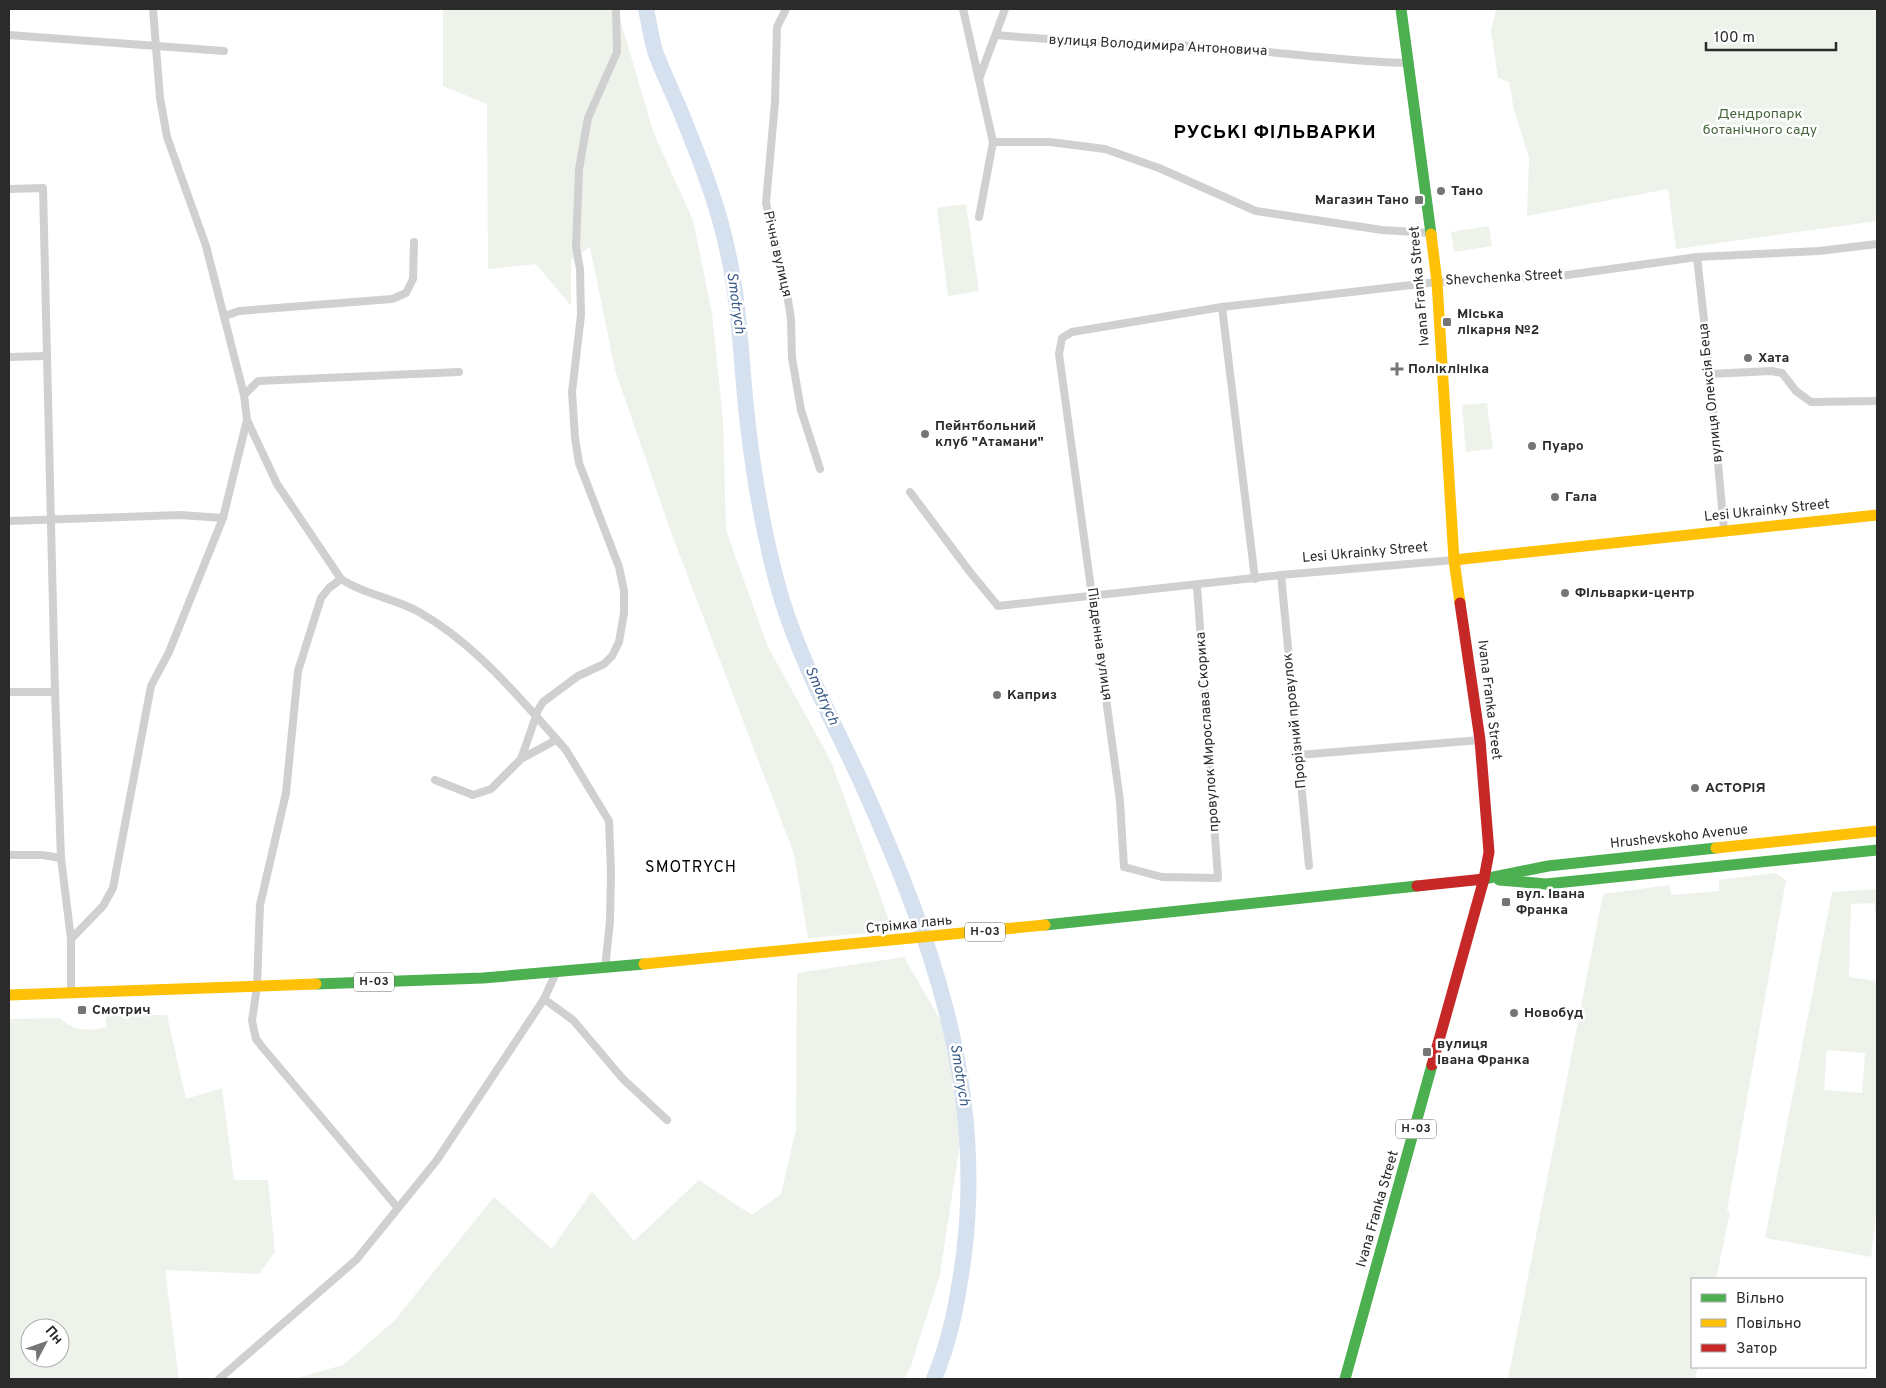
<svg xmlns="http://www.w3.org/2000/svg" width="1886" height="1388" viewBox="0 0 1886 1388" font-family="Overpass,sans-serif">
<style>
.green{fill:#edf3ea;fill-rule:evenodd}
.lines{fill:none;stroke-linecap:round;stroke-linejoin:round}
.river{stroke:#d6e1f0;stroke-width:16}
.street{stroke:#d0d0d0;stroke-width:8}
.fast{stroke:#4caf50;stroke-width:11}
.slow{stroke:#ffc107;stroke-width:11}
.jam{stroke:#c62828;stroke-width:11}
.poi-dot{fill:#757575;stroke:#fff;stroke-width:2}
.labels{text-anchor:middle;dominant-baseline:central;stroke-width:5;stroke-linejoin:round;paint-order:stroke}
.shield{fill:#fff;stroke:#6b6b6b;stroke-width:1}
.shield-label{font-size:12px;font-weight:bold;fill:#2b2b2b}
.street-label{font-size:14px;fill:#2b2b2b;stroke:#fff}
.park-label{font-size:14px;fill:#46653b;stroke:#fff}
.poi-label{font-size:14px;font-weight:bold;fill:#2b2b2b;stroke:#fff;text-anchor:start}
.water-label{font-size:15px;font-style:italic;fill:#3c5d8a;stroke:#fff}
.quarter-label{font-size:16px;letter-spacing:1px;fill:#000;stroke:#fff}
.district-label{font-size:19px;font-weight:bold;letter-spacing:1px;fill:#000;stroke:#fff}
</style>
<rect width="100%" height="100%" fill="#fff"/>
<g class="green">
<path d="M443 9H617L654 134 693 220 712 313 723 421 726 530 767 645 831 761 893 931 808 938 794 854 672 535 615 370 590 247 571 260V306L536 264 488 269 487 104 443 86Z"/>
<path d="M1496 9H1877V221L1676 249 1668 189 1527 216 1529 158 1514 110 1509 82 1498 78 1491 31Z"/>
<path d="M966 204 979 291 948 296 937 208Z"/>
<path d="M1489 226 1492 246 1454 252 1451 232Z"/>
<path d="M1487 403 1493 449 1466 452 1462 405Z"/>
<path d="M1775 873 1786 880 1727 1211 1730 1212 1716 1279H1692V1367H1698L1695 1379H1508L1603 894 1670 885 1671 895 1719 891V880Z"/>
<path d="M1877 889V928L1874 903 1851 904 1849 977 1877 981V1210L1871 1257 1765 1238 1832 892ZM1827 1050 1865 1053 1862 1093 1824 1090Z"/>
<path d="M904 957 952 1040 960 1143 940 1274 911 1366 904 1379H293L343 1365 394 1321 494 1197 552 1249 592 1191 634 1241 699 1180 752 1215 781 1194 796 1129 797 973Z"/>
<path d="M106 1015H167L186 1099 222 1088 234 1180H268L275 1252 259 1274 165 1270 179 1379H9V1019L60 1018C73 1031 89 1032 106 1027ZM30 1328H60V1358H30Z"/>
</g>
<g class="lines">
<path class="river" d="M646 9C649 23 651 37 655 51 662 71 672 91 680 110 699 157 718 204 728 253 740 306 741 362 747 417 754 479 764 540 782 600 802 664 834 723 862 784 931 938 985 1083 964 1254 958 1298 951 1339 934 1379"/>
<g class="street">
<path d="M786 9 777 27 775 102 766 203 786 287 791 319 792 358 801 410 820 469"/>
<path d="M963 9 993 142 979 217"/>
<path d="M9 35 224 51"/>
<path d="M997 35C1067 42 1138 42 1209 47 1276 51 1342 62 1410 63"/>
<path d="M979 79 1005 9"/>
<path d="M993 142H1050L1105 149 1159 168 1256 211 1382 230 1430 233"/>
<path d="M9 189 43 188 55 692 61 858 71 939"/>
<path d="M1697 257 1710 374 1724 530"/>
<path d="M1222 307 1255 579"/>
<path d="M225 316 239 311 392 299 406 293 413 279 414 242"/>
<path d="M9 357 46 356"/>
<path d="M1710 374 1771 371 1782 373 1796 391 1811 402 1877 401"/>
<path d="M244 395 258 381 459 372"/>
<path d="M247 420 277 484 341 579C365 595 394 598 419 612 465 638 501 677 536 716L521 759"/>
<path d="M910 492 970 572 998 606 1281 575 1454 560"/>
<path d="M9 521 180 515 223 518"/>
<path d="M1281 575 1309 866"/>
<path d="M341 579 329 588 321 598 298 671 286 793 260 905 257 986 252 1021 256 1039 263 1048 397 1207"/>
<path d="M1197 586 1218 878 1162 877 1124 867 1120 801 1059 354 1062 338 1072 332 1222 307 1437 282 1560 276 1697 257 1819 251 1877 244"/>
<path d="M9 692H55"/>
<path d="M1299 755 1480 740"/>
<path d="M435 780 473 795 491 789 521 759 556 740"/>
<path d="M9 855H42L61 858"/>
<path d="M605 968 610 921 611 873 609 821 566 750 536 716 538 710 543 702 578 676 604 664 612 656 619 642 624 613V591L619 567 579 463 575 438 572 392 581 315 580 269 576 247 579 169 588 118 617 52 616 9"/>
<path d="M71 993V939L103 906 113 888 151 686 169 652 223 518 247 420 244 395 206 246 167 137 160 98 153 9"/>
<path d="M544 999 573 1020 623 1079 667 1120"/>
<path d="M219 1379 356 1260 437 1160 544 999 556 973"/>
</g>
<g class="fast">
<path d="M1401 9 1431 234"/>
<path d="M1484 879 1548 866 1716 848"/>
<path d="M1499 880 1546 884 1877 850"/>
<path d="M1045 925 1417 886"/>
<path d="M316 984 483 978 644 964"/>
<path d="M1345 1379 1432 1065"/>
</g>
<g class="slow">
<path d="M1431 234 1437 282 1454 560 1460 603"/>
<path d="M1454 560 1877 515"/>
<path d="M1716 848 1877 831"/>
<path d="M644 964 1045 925"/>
<path d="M9 995 316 984"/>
</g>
<g class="jam">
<path d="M1460 603 1480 740 1489 852 1484 879"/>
<path d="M1417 886 1484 879 1432 1065"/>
</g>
</g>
<g class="poi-dot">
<circle cx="1441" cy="191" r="5"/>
<rect x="1414" y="195" width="10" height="10" rx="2.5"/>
<rect x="1442" y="317" width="10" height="10" rx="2.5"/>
<circle cx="1748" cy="358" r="5"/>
<path d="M1394.5 361.5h5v5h5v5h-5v5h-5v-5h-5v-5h5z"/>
<circle cx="925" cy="434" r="5"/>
<circle cx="1532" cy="446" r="5"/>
<circle cx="1555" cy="497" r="5"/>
<circle cx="1565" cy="593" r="5"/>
<circle cx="997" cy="695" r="5"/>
<circle cx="1695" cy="788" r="5"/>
<rect x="1501" y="897" width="10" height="10" rx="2.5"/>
<rect x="77" y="1005" width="10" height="10" rx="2.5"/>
<circle cx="1514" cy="1013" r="5"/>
<rect x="1422" y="1047" width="10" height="10" rx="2.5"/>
</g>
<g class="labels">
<g class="shield">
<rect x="965" y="922.5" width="40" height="19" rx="4"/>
<rect x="354" y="972.5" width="40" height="19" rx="4"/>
<rect x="1396" y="1119.5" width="40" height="19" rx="4"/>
</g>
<g class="shield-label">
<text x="985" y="932">Н-03</text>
<text x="374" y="982">Н-03</text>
<text x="1416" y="1129">Н-03</text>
</g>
<g class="street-label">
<text transform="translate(1158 46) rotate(3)">вулиця Володимира Антоновича</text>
<text transform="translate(777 254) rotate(77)">Річна вулиця</text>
<text transform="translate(1504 278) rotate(-3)">Shevchenka Street</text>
<text transform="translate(1420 286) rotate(-95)">Ivana Franka Street</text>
<text transform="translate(1711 393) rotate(-96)">вулиця Олексія Беца</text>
<text transform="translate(1767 511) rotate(-6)">Lesi Ukrainky Street</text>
<text transform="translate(1365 553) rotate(-5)">Lesi Ukrainky Street</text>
<text transform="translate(1099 644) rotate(82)">Південна вулиця</text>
<text transform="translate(1489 700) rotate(83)">Ivana Franka Street</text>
<text transform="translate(1295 721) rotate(-96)">Прорізний провулок</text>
<text transform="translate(1208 732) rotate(-94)">провулок Мирослава Скорика</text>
<text transform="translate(1679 837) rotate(-6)">Hrushevskoho Avenue</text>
<text transform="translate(909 925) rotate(-6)">Стрімка лань</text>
<text transform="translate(1378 1209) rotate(-74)">Ivana Franka Street</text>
</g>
<g class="park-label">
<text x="1760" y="114">Дендропарк<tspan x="1760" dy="16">ботанічного саду</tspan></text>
</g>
<g class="poi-label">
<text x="1451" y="191">Тано</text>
<text x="1409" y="200" text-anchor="end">Магазин Тано</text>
<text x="1457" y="314">Міська<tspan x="1457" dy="16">лікарня №2</tspan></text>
<text x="1758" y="358">Хата</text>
<text x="1408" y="369">Поліклініка</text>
<text x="935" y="426">Пейнтбольний<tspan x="935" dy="16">клуб "Атамани"</tspan></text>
<text x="1542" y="446">Пуаро</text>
<text x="1565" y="497">Гала</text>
<text x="1575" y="593">Фільварки-центр</text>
<text x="1007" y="695">Каприз</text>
<text x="1705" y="788">АСТОРІЯ</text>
<text x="1516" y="894">вул. Івана<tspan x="1516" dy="16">Франка</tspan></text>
<text x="92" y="1010">Смотрич</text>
<text x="1524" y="1013">Новобуд</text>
<text x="1437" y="1044">вулиця<tspan x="1437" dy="16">Івана Франка</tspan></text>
</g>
<g class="water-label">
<text transform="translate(735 303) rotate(82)">Smotrych</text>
<text transform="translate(821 696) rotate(66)">Smotrych</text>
<text transform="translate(959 1075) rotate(81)">Smotrych</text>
</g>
<g class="quarter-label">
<text x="691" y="868">SMOTRYCH</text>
</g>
<g class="district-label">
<text x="1275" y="133">РУСЬКІ ФІЛЬВАРКИ</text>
</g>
</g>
<rect width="1886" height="1388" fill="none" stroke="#2b2b2b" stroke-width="20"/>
<rect x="1691" y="1278" width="175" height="90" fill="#ffffff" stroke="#aaaaaa"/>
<rect x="1701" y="1294" width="25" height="8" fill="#4caf50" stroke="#aaaaaa"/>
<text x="1736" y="1303" font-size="15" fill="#2b2b2b">Вільно</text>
<rect x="1701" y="1319" width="25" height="8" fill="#ffc107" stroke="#aaaaaa"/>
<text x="1736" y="1328" font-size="15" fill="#2b2b2b">Повільно</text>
<rect x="1701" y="1344" width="25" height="8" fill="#c62828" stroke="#aaaaaa"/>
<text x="1736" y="1353" font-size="15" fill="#2b2b2b">Затор</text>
<g transform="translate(45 1343) rotate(49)"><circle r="24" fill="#ffffff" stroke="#aaaaaa"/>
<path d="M0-4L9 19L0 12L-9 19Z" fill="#757575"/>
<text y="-8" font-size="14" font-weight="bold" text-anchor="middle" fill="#2b2b2b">Пн</text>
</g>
<path d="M1706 42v8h130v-8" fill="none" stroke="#2b2b2b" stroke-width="2.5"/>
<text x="1714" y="42" font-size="15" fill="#2b2b2b" stroke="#ffffff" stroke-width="4" paint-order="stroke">100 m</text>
</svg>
